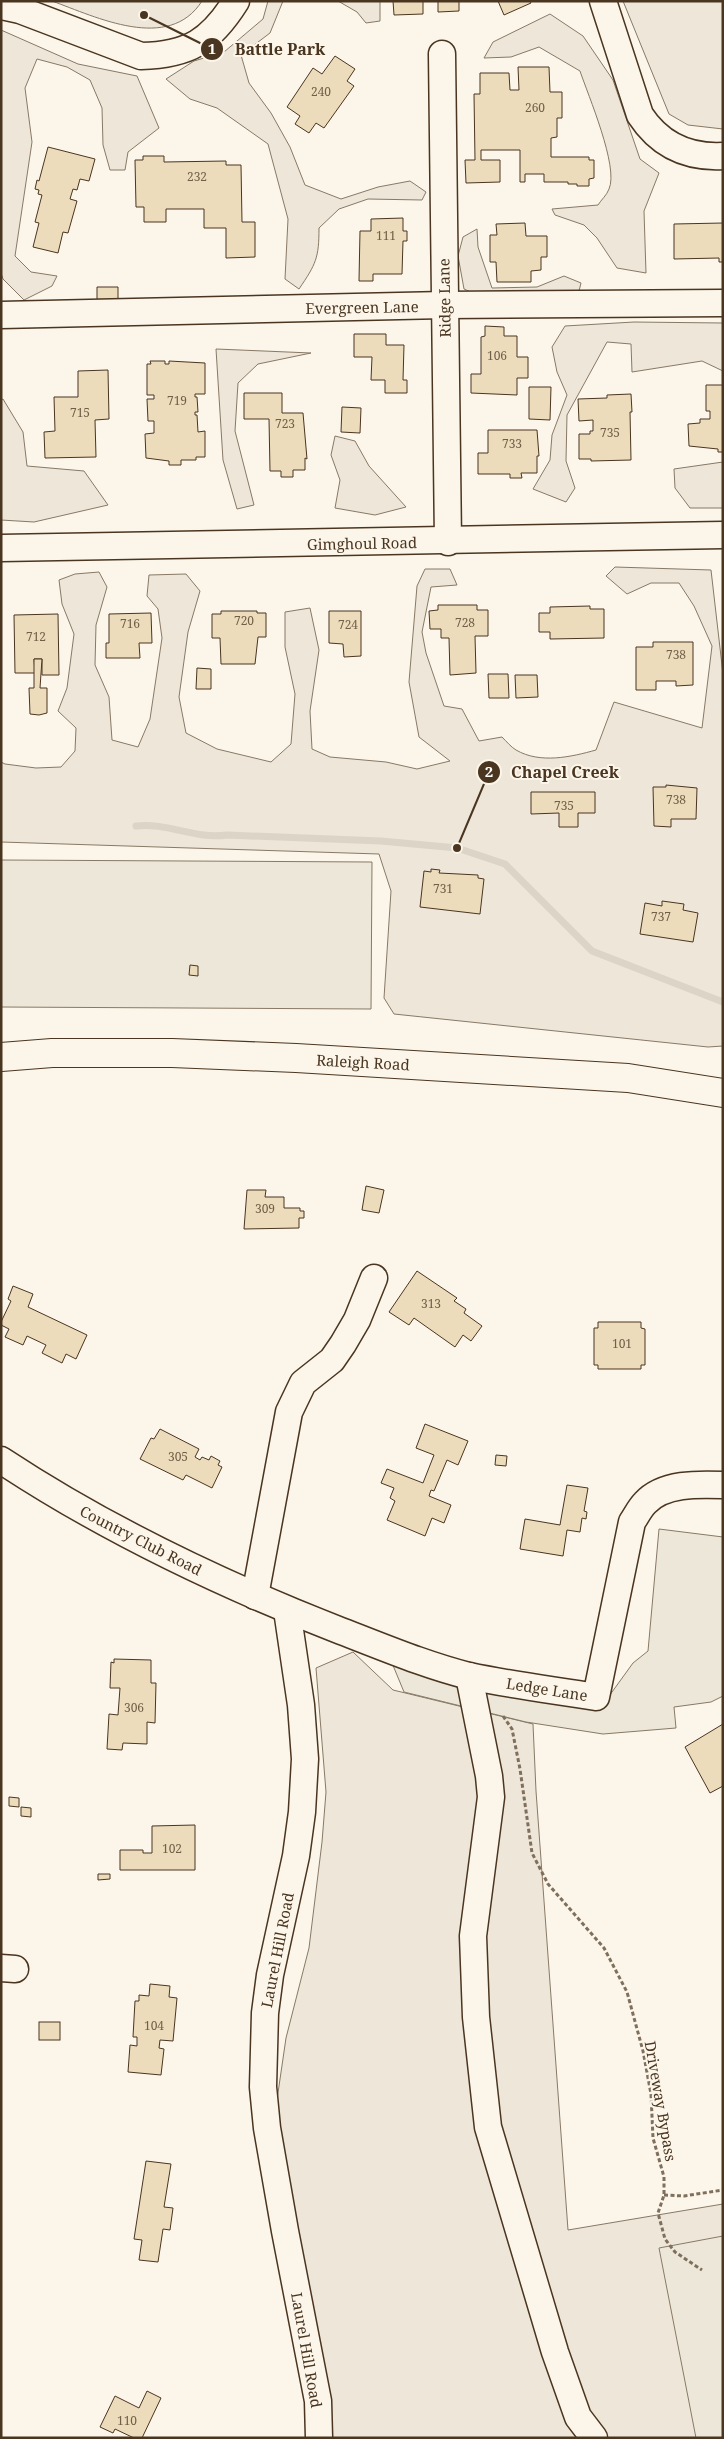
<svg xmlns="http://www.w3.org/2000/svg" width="724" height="2439" viewBox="0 0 724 2439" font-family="'Noto Serif',serif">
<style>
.green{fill:#ede6d9;stroke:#887966}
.parking{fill:#ede7d9;stroke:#887966}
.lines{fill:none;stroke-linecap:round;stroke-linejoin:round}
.stream{stroke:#dcd4c6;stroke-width:7}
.building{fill:#ecdcbc;stroke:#4a3520}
.minor-casing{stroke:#4a3520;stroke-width:29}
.major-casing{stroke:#4a3520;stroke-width:30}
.path{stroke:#7f6f5c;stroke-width:3;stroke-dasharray:4 2.5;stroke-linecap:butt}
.minor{stroke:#fbf6e9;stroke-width:26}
.major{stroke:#fbf6e9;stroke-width:28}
.labels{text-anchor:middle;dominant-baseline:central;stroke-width:4;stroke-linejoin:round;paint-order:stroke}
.number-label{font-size:12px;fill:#725f47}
.street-label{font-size:15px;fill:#4a3520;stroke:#fbf6e9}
.leader{fill:none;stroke:#4a3520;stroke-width:2}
.callout-dot{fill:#4a3520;stroke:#fbf6e9;stroke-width:2}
.mark-label{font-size:15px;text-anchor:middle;font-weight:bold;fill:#fff}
.callout-label{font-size:16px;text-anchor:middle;font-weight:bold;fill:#4a3520;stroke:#fbf6e9;stroke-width:4;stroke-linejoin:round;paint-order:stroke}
</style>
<rect width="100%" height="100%" fill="#fbf6e9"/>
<g class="green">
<path d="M52 1H202C169 53 96 17 52 1Z"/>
<path d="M268 1H283L270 33 241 55 249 83 271 113 290 147 305 185 341 199 378 187 410 181 426 192 422 200 368 199 339 209 319 228C319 258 316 264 299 289L285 279 288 219 268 144 217 108 190 99 166 79 194 61 224 52 263 19Z"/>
<path d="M338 1H380V21L366 23 357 12Z"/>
<path d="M623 1H723V129L688 125 669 114Z"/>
<path d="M550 14 583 36 613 80 640 159 659 173 644 211 646 273 617 268 597 238 584 225 555 215 552 209 598 205C601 200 607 195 609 189 619 167 588 95 580 71L539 47 511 57 484 58 493 42Z"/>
<path d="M1 30 78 64 137 76 159 128 128 152 125 170H110L103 145 102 108 90 80 67 67 37 59 25 88 32 142 15 256 31 272 57 276 52 286 24 300 3 279 1 273Z"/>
<path d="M477 229 478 247 492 288 537 287 564 276 581 283 578 295 482 297 464 289 458 256 463 237Z"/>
<path d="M634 322 723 323V371L702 361 632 372 631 344 607 342 567 415 566 461 575 488 566 502 533 489 550 460 552 435 567 395 557 372 552 347 565 326Z"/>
<path d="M216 349 311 353 258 364 238 383 235 431 254 505 237 509 223 460Z"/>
<path d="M3 399 23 432 27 466 84 471 108 505 34 522 1 520V400Z"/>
<path d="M335 436 355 441 369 466 406 507 375 515 335 508 340 480 331 455Z"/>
<path d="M723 462V508H690L675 488 674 469Z"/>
<path d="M615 567 711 570 723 674V1046L708 1047 394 1014 384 998 391 891 379 854 1 842V762L5 764 36 768 61 767 75 751 76 728 58 711 67 688 74 634 62 604 59 580 75 574 99 572 107 587 96 625 95 665 109 697 112 740 138 747 150 719 162 638 158 609 147 596 149 575 186 574 200 591 188 632 179 697 186 733 217 749 271 762 291 744 295 694 285 647V612L310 608 319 650 310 711 312 749 330 757 386 762 417 769 450 761 419 737 409 682 417 586 425 569H450L457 585 431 587 422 632 426 653 444 706 462 709 479 741 502 737C506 741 511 747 516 750 540 764 571 757 596 750L614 702 702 728 712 646 694 606 679 583H651L627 594 606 576Z"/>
<path d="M353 1652 393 1690 533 1724 536 1791 568 2230 723 2204V2438H327L272 2134 286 2038 309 1948 322 1842 326 1792 316 1668Z"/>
</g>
<g class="parking">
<path d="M1 860 372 862 371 1009 1 1007Z"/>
<path d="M659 1529 723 1537V1696L711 1702 674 1707 676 1728 603 1734 526 1722 404 1692 392 1663 599 1710 633 1663 648 1651Z"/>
<path d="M723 2236V2438H696L659 2248Z"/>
</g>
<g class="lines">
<path class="stream" d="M136 826C167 822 196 840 227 835L381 841 457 848 505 864 592 951 723 1002"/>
</g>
<g class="building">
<path d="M393 1H423V14L394 15Z"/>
<path d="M438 1H459V11L438 12Z"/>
<path d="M498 1H530L531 3 504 15Z"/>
<path d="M335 56 355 69 347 81 354 86 324 128 316 123 309 133 295 124 300 116 287 107 313 68 322 74Z"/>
<path d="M518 67H549L550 92H562V118H557V137L551 138V157H589V160H594V178L589 179V186H577V184H568V182H544V174H525V182H520V150H481V160H500V182L466 183 465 160H475L474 94H480V73H509L510 90H519Z"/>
<path d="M48 147 95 159 89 181 80 179 77 190 73 189 70 199 77 201 68 233 63 232 58 253 33 247 39 223 35 222 42 195 38 194 39 190 35 189 37 180 39 181Z"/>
<path d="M143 156H164V162L226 161V165H241L242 222H255V257L226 258V228H204V209H166V222H144V207H136L135 160H143Z"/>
<path d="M403 218V231H407V241H403L402 274H373V281H359L360 231H371V219Z"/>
<path d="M525 223 526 236H547V257H541V270L531 271V282H497L496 262H490V235H497L496 224Z"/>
<path d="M723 223V262H719V258L674 259V224Z"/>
<path d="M97 287H118V299L97 300Z"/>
<path d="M485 326 504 327V336H517V357H528V378H517V395L471 393V374H481V337L485 336Z"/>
<path d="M354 334H386V345H404L403 380H407V393H385V380H371L372 357H354Z"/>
<path d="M150 361H165V364H169V361L205 363V394H195V397H197L198 412H195V415H197L198 432 205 431V457H196V460H181V465H169V461L146 458 145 434 154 433V421H148L147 399H154V395H147V364H151Z"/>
<path d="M108 370 109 419 95 420 96 457 45 458 44 432 55 431 54 397H78V371Z"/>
<path d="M706 385H723V452H718V449L689 446 688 424 700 423V419H710V411H706Z"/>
<path d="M529 387H551L550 420 529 419Z"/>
<path d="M244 393H282V413H303L307 459 305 458V470H293V477H281V471H270L269 419H244Z"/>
<path d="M631 394 632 412H630L631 460 591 461V459H579V434H590V431H593V420L579 421 578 399 607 398V395Z"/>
<path d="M342 407 361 408 360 433 341 432Z"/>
<path d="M488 430H537L539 456H537V473H521L522 478H510V474H478V453H488Z"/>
<path d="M438 605H477V610H488V636H475L476 673 450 675 449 638H441V629H430L429 611 438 610Z"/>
<path d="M590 606V609H604V638L550 639V632H539V613H550V607Z"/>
<path d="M221 611H257V613H266V637H258L255 664H221L220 638H212V614H221Z"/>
<path d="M329 611H361V656L344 657 343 644 329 643Z"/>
<path d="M151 613 152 643H139L140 658H106V643H109V614Z"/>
<path d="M58 614 59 675H42V659H34L35 673H15L14 615Z"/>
<path d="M653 642H693V685L676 686V681H656V690H636V647H653Z"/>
<path d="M34 659H42L40 688H47V713L39 715 30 714 29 688H34Z"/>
<path d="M197 668 211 669V689H196Z"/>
<path d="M488 674H508L509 698H489Z"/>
<path d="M515 675H537L538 697 516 698Z"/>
<path d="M666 785 697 788 696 819H671V827L654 826 653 787H666Z"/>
<path d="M531 792H595V813H578V827H559V813L531 814Z"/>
<path d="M431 869 440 870 439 873 478 875V878L484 879 480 914 420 907 424 871 431 872Z"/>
<path d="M662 901 684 904 683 910 698 913 693 942 640 934 645 903 662 906Z"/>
<path d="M190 965 198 966V976L189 975Z"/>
<path d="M366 1186 384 1190 379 1213 362 1210Z"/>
<path d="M247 1190H266L265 1197H284V1208H300V1211H304V1218H299V1228L244 1229Z"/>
<path d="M417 1271 457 1298 454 1301 466 1309 464 1313 482 1326 471 1341 463 1335 455 1347 414 1318 409 1325 389 1312Z"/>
<path d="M13 1286 33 1294 28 1307 87 1335 76 1359 66 1354 62 1363 42 1353 46 1345 27 1336 23 1345 5 1337 9 1329 1 1325V1322L11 1301 8 1299Z"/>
<path d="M598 1322H641V1328L645 1329V1365H641V1369H598V1365H594V1328H598Z"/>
<path d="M425 1424 468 1441 458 1465 447 1460 434 1491 431 1490 429 1496 451 1505 444 1523 432 1518 425 1536 387 1520 395 1501 390 1498 394 1488 381 1483 387 1469 423 1483 434 1455 416 1448Z"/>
<path d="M160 1429 199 1449 195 1457 200 1460 202 1457 209 1460 211 1456 220 1461 218 1465 222 1467 212 1488 186 1475 183 1480 140 1459 151 1438 154 1439Z"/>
<path d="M496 1455 507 1456 506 1466 495 1465Z"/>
<path d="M567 1485 588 1488 584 1511 587 1512 586 1519 582 1518 580 1532 567 1530 563 1556 520 1549 525 1519 560 1525Z"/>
<path d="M114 1659 151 1660V1683H156L155 1723 147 1722V1744L123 1743 122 1750 107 1749 109 1714 118 1715 120 1688H110L111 1662 114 1663Z"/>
<path d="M723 1724V1786L710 1793 685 1747Z"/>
<path d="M9 1797 19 1798V1807L9 1806Z"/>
<path d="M21 1807 31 1808V1817L21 1816Z"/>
<path d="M195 1825V1870H120V1850H143V1853H152V1826Z"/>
<path d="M98 1874H110V1879L98 1880Z"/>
<path d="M150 1984 170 1986 169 1997 177 1998 173 2041 160 2040 159 2048 164 2049 161 2075 128 2072 130 2045 137 2046V2037H133L135 2001H139V1995L149 1996Z"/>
<rect x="39" y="2022" width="21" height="18"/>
<path d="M146 2161 171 2164 164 2207 173 2208 170 2230 163 2229 158 2262 139 2260 142 2240 134 2239Z"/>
<path d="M147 2391 161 2398 142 2438H134L115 2429 113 2433 100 2427 115 2396 139 2408Z"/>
</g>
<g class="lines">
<defs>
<g id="minor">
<path d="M603 1 640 115C659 144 687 158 723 156"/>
<path d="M1 6 20 10 141 56C189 55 211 41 236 1"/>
<path d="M442 54 448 542"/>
<path d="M1 315 444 305 723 303"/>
<path d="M1 548 723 535"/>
<path d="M1 1460C107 1530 223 1585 341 1631 383 1647 425 1665 469 1676 511 1685 554 1690 596 1697L632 1522C636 1516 640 1508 645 1503 663 1483 698 1484 723 1485"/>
<path d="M255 1596 289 1412 303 1383 332 1360 343 1344 357 1320 374 1278"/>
<path d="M287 1610 301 1705 305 1759 302 1812 296 1856 270 1975 265 2013 263 2087 267 2128 285 2231 318 2401 319 2438"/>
<path d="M469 1676 489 1776 491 1797 473 1936 476 2017 488 2127 555 2352 578 2417 594 2438"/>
<path d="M1 1968 15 1969"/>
</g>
<path id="major" d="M1 1057 52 1053H172L296 1058 628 1078 723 1093"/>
</defs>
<use href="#minor" class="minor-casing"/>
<use href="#major" class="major-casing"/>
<g class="path">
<path d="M503 1716 512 1729 520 1769 532 1853 548 1884 604 1948 627 1992 643 2051 651 2094 653 2138 664 2177V2195L658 2213 665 2239 675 2252 702 2270"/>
<path d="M664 2195 684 2196 723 2190"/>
</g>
<use href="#minor" class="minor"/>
<use href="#major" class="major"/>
</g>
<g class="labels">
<g class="number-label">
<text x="321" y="91">240</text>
<text x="535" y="107">260</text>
<text x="197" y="176">232</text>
<text x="386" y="235">111</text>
<text x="497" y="355">106</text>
<text x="177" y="400">719</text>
<text x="80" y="412">715</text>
<text x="285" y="423">723</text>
<text x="610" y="432">735</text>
<text x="512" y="443">733</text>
<text x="244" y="620">720</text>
<text x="465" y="622">728</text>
<text x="130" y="623">716</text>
<text x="348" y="624">724</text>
<text x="36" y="636">712</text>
<text x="676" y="654">738</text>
<text x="676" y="799">738</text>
<text x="564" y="805">735</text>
<text x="443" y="888">731</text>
<text x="661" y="916">737</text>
<text x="265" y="1208">309</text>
<text x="431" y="1303">313</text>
<text x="622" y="1343">101</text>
<text x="178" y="1456">305</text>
<text x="134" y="1707">306</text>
<text x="172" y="1848">102</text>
<text x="154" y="2025">104</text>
<text x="127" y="2420">110</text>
</g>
<g class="street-label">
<text transform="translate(444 298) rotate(-91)">Ridge Lane</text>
<text transform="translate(362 307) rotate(-1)">Evergreen Lane</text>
<text transform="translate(362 543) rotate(-1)">Gimghoul Road</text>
<text transform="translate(363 1062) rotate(3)">Raleigh Road</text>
<text transform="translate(141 1540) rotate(27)">Country Club Road</text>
<text transform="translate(547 1689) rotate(9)">Ledge Lane</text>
<text transform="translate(277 1950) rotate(-79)">Laurel Hill Road</text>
<text transform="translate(661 2101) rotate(80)">Driveway Bypass</text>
<text transform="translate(307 2350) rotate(80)">Laurel Hill Road</text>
</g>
</g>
<path class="leader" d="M144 15L212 49M457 848L489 772"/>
<g class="callout-dot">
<circle cx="144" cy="15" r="5"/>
<circle cx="457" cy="848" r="5"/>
<circle cx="212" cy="49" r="12"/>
<circle cx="489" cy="772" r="12"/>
</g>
<g class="mark-label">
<text x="212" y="54">1</text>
<text x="489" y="777">2</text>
</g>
<g class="callout-label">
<text x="280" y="55">Battle Park</text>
<text x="565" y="778">Chapel Creek</text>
</g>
<rect width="724" height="2439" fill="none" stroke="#4a3520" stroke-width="5"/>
</svg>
